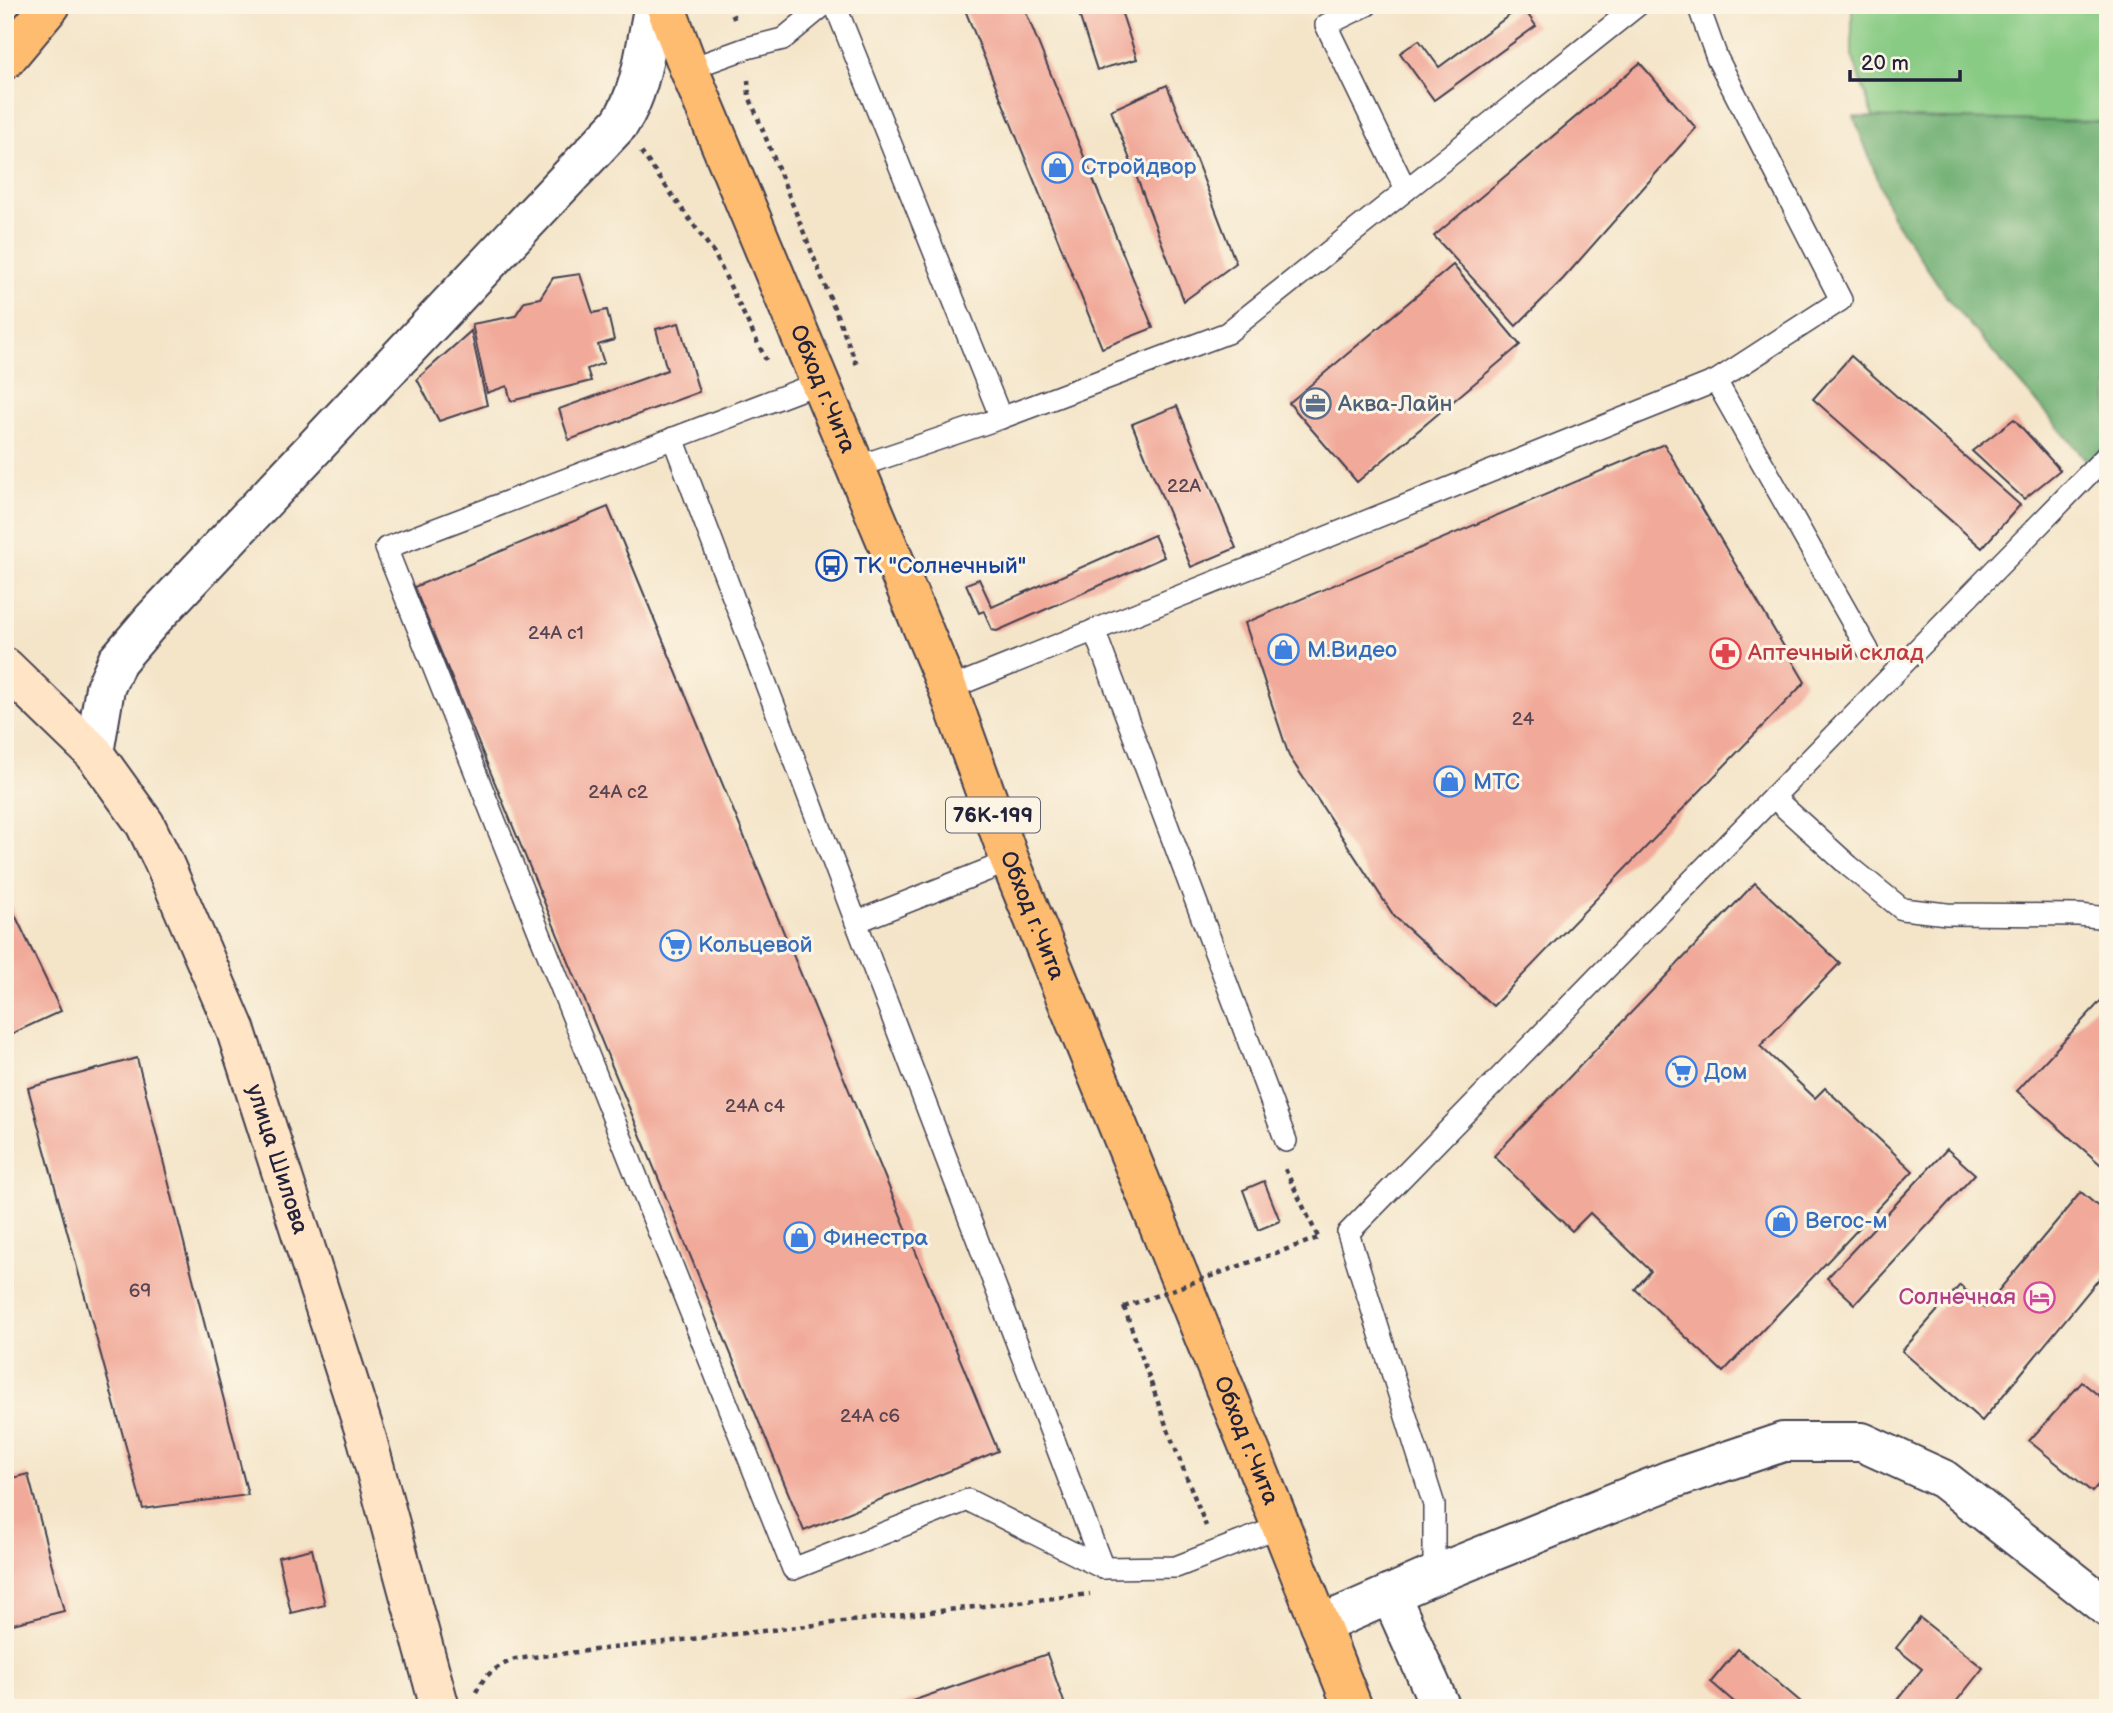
<svg xmlns="http://www.w3.org/2000/svg" width="2113" height="1713" viewBox="0 0 2113 1713" font-family="'Balsamiq Sans',sans-serif">
<style>
.green{fill:#88cb84;stroke:#557660;stroke-width:2}
.forest{fill:#6eaf72;stroke:#486856;stroke-width:2}
.building{fill:#f1a999}
.lines{fill:none;stroke-linecap:round;stroke-linejoin:round}
.service-casing{stroke:#423f50;stroke-width:24}
.minor-casing{stroke:#423f50;stroke-width:42}
.secondary-casing{stroke:#423f50;stroke-width:42}
.primary-casing{stroke:#423f50;stroke-width:42}
.trunk-casing{stroke:#423f50;stroke-width:42}
.path{stroke:#423f50;stroke-width:4.5;stroke-dasharray:5 5;stroke-linecap:butt}
.service{stroke:#fff;stroke-width:21}
.minor{stroke:#fff;stroke-width:38}
.secondary{stroke:#ffe4c6;stroke-width:38}
.primary{stroke:#febc70;stroke-width:38}
.trunk{stroke:#febc70;stroke-width:38}
.path-bridge{stroke:#423f50;stroke-width:4.5;stroke-dasharray:5 5;stroke-linecap:butt}
.labels{text-anchor:middle;dominant-baseline:central;stroke-width:6;stroke-linejoin:round;paint-order:stroke}
.number-label{font-size:19px;fill:#564452}
.shield{fill:#fcf5e5;stroke:#63616e;stroke-width:2}
.shield-label{font-size:21px;font-weight:bold;fill:#22223b}
.shop-label{font-size:23px;fill:#366cbe;stroke:#fcf5e5;text-anchor:start}
.street-label{font-size:23px;fill:#22223b;stroke:#fcf5e5}
.service-label{font-size:23px;fill:#4e5e75;stroke:#fcf5e5;text-anchor:start}
.transit-label{font-size:23px;fill:#164399;stroke:#fcf5e5;text-anchor:start}
.health-label{font-size:23px;fill:#be3a42;stroke:#fcf5e5;text-anchor:start}
.hotel-label{font-size:23px;fill:#b23c85;stroke:#fcf5e5;text-anchor:end}
</style>
<rect width="100%" height="100%" fill="#fcf5e5"/>
<filter id="ink" filterUnits="userSpaceOnUse"><feTurbulence type="fractalNoise" baseFrequency=".0143" numOctaves="2"/><feDisplacementMap in="SourceGraphic" scale="14" xChannelSelector="R" yChannelSelector="G"/><feConvolveMatrix kernelMatrix="1 2 1 2 8 2 1 2 1" color-interpolation-filters="sRGB"/></filter>
<filter id="wash" filterUnits="userSpaceOnUse"><feTurbulence type="fractalNoise" baseFrequency=".00686" numOctaves="4" result="noise"/><feDisplacementMap in="SourceGraphic" scale="28" xChannelSelector="R" yChannelSelector="G"/><feGaussianBlur stdDeviation="1.57" result="paint"/><feColorMatrix in="noise" values="0 0 0 0 0 0 0 0 0 0 0 0 0 0 0 0 0 1.4 0 .05"/><feComposite in="paint" operator="in"/></filter>
<g filter="url(#wash)">
<rect width="100%" height="100%" fill="#f4e5c9"/>
<path class="green" d="M1852 5H2108V248L1920 254 1852 55Z"/>
<path class="forest" d="M1854 117 2108 122V485L1950 302 1892 216Z"/>
<g id="blocks">
<g class="building">
<path d="M963 5H1023L1153 328 1102 348Z"/>
<path d="M1076 5H1119L1137 59 1097 70Z"/>
<path d="M1522 6 1536 26 1434 100 1400 53 1419 40 1439 67Z"/>
<path d="M1640 63 1696 128 1563 279 1516 326 1434 236Z"/>
<path d="M1167 85 1236 263 1184 301 1111 110Z"/>
<path d="M1453 265 1520 345 1357 482 1289 403Z"/>
<path d="M580 274 593 313 607 310 614 340 598 345 604 363 587 369 591 381 511 401 507 386 487 393 472 324 515 316 525 301 540 298 553 278Z"/>
<path d="M679 323 699 392 569 440 559 409 667 370 656 329Z"/>
<path d="M471 331 487 405 439 421 417 379Z"/>
<path d="M1851 356 2020 505 1982 548 1813 399Z"/>
<path d="M1177 406 1236 548 1191 567 1132 424Z"/>
<path d="M2014 419 2060 470 2024 499 1972 451Z"/>
<path d="M1664 444 1805 682 1493 1006 1394 916 1289 756 1245 623Z"/>
<path d="M608 507 998 1451 804 1531 414 587Z"/>
<path d="M1154 535 1164 557 997 631 992 630 984 611 979 613 966 584 979 579 992 607Z"/>
<path d="M1755 883 1840 963 1760 1046 1815 1098 1825 1088 1913 1171 1723 1372 1635 1289 1651 1271 1590 1213 1572 1231 1494 1156Z"/>
<path d="M5 894 61 1011 5 1037Z"/>
<path d="M2108 993V1171L2017 1091Z"/>
<path d="M137 1058 248 1495 143 1509 28 1088Z"/>
<path d="M1947 1149 1975 1174 1855 1304 1827 1278Z"/>
<path d="M1264 1181 1280 1221 1258 1230 1243 1190Z"/>
<path d="M2081 1192 2108 1215V1268L1982 1421 1902 1351 1960 1285 1984 1308Z"/>
<path d="M2082 1382 2108 1403V1473L2092 1492 2029 1441Z"/>
<path d="M28 1474 64 1611 5 1626V1480Z"/>
<path d="M312 1549 325 1605 291 1613 278 1557Z"/>
<path d="M1920 1618 1983 1668 1951 1708H1906L1897 1700 1922 1669 1896 1648Z"/>
<path d="M1738 1649 1801 1702 1796 1708H1741L1711 1682Z"/>
<path d="M1047 1654 1066 1708H895V1707Z"/>
</g>
</g>
</g>
<g filter="url(#ink)">
<use href="#blocks" fill-opacity="0" stroke="#423f50" stroke-width="2"/>
<g class="lines">
<defs>
<g id="service">
<path d="M835 5 1001 418"/>
<path d="M1367 5 1326 25 1406 190"/>
<path d="M1698 5 1717 58 1841 300 1716 381"/>
<path d="M689 69 747 48 783 39 824 5"/>
<path d="M821 382 386 548 793 1569 968 1500 1103 1568 1176 1567 1281 1526"/>
<path d="M673 438 856 922"/>
<path d="M856 467 1001 418 1227 333 1638 5"/>
<path d="M1094 630 1286 1141"/>
<path d="M948 689 1716 381 1868 650"/>
<path d="M1773 797 1849 866 1902 909 1947 914 2079 915 2108 918"/>
<path d="M1010 861 856 922 1103 1568"/>
<path d="M1434 1575V1505L1348 1233 2108 454"/>
</g>
<g id="minor">
<path d="M94 753 105 688 117 661 152 620 620 123C643 89 645 44 654 5"/>
<path d="M1390 1594 1441 1708"/>
<path d="M1320 1625 1434 1575 1670 1480 1783 1442H1862L1943 1479 2108 1608"/>
</g>
<g id="secondary">
<path id="s1" d="M5 667 94 753 145 824 163 861 236 1031 367 1439 440 1708"/>
</g>
<path id="primary" d="M5 60 51 5"/>
<g id="trunk">
<path id="s2" d="M665 5 689 69 948 689 1010 861 1281 1526 1353 1708"/>
</g>
</defs>
<use href="#service" class="service-casing"/>
<use href="#minor" class="minor-casing"/>
<use href="#secondary" class="secondary-casing"/>
<use href="#primary" class="primary-casing"/>
<use href="#trunk" class="trunk-casing"/>
<g class="path">
<path d="M729 5 735 21"/>
<path d="M748 80 749 96 857 365"/>
<path d="M641 152 714 253 766 360"/>
<path d="M1285 1169 1318 1237"/>
<path d="M1124 1307 1166 1425 1206 1526"/>
<path d="M476 1692C485 1674 496 1667 515 1659L1090 1594"/>
</g>
<use href="#service" class="service"/>
<use href="#minor" class="minor"/>
<use href="#secondary" class="secondary"/>
<use href="#primary" class="primary"/>
<use href="#trunk" class="trunk"/>
<path class="path-bridge" d="M1124 1307 1318 1238"/>
</g>
</g>
<defs>
<symbol id="shop-ring" viewBox="-11 -11 22 22"><circle r="9.5" fill="#fcf5e5" stroke="#3f7fe0" stroke-width="1.5"/><path d="M-5-2.5h2.3a2.7 3.5 0 0 1 5.4 0H5L5.5 6h-11ZM-1.5-2.5h3a1.5 2.3 0 0 0-3 0Z" fill="#3f7fe0"/></symbol>
<symbol id="office-ring" viewBox="-11 -11 22 22"><circle r="9.5" fill="#fcf5e5" stroke="#5c6f8a" stroke-width="1.5"/><path d="M-6-3h4V-5.5h4V-3h4V5H-6ZM-1-4.5V-3h2v-1.5ZM-6 0V1H6V0Z" fill="#5c6f8a"/></symbol>
<symbol id="bus-ring" viewBox="-11 -11 22 22"><circle r="9.5" fill="#fcf5e5" stroke="#1a4fb4" stroke-width="1.5"/><path d="M-5-6H5V4H4V6H2V4H-2V6H-4V4H-5ZM-3.5-4V0h7V-4ZM-3.5 1.2v1.5H-2V1.2ZM2 1.2v1.5H3.5V1.2Z" fill="#1a4fb4"/></symbol>
<symbol id="pharmacy-ring" viewBox="-11 -11 22 22"><circle r="9.5" fill="#fcf5e5" stroke="#e0444e" stroke-width="1.5"/><path d="M-2-6h4v4h4v4h-4v4h-4v-4h-4v-4h4Z" fill="#e0444e"/></symbol>
<symbol id="supermarket-ring" viewBox="-11 -11 22 22"><circle r="9.5" fill="#fcf5e5" stroke="#3f7fe0" stroke-width="1.5"/><path d="M-6-5.5h2.5l.6 2H6L4.5 2H-2.5L-4.4-4H-6ZM-1.5 3.2a1.3 1.3 0 1 0 .1 0ZM3 3.2a1.3 1.3 0 1 0 .1 0Z" fill="#3f7fe0"/></symbol>
<symbol id="hotel-ring" viewBox="-11 -11 22 22"><circle r="9.5" fill="#fcf5e5" stroke="#d1479c" stroke-width="1.5"/><path d="M-6-4.5h1.5V1H6V5H4.5V3h-9V5H-6ZM-4 0a1.8 1.8 0 1 1 3.6 0ZM.5 0V-2.5h3Q6-2.5 6 0Z" fill="#d1479c"/></symbol>
</defs>
<g fill-rule="evenodd">
<use href="#shop-ring" x="1040" y="150" width="35" height="35"/>
<use href="#office-ring" x="1298" y="386" width="35" height="35"/>
<use href="#bus-ring" x="814" y="548" width="35" height="35"/>
<use href="#shop-ring" x="1266" y="632" width="35" height="35"/>
<use href="#pharmacy-ring" x="1708" y="636" width="35" height="35"/>
<use href="#shop-ring" x="1432" y="764" width="35" height="35"/>
<use href="#supermarket-ring" x="658" y="928" width="35" height="35"/>
<use href="#supermarket-ring" x="1664" y="1054" width="35" height="35"/>
<use href="#shop-ring" x="1764" y="1204" width="35" height="35"/>
<use href="#shop-ring" x="782" y="1220" width="35" height="35"/>
<use href="#hotel-ring" x="2022" y="1280" width="35" height="35"/>
</g>
<g class="labels">
<g class="number-label">
<text x="1184" y="486">22А</text>
<text x="556" y="633">24А с1</text>
<text x="1523" y="719">24</text>
<text x="618" y="792">24А с2</text>
<text x="755" y="1106">24А с4</text>
<text x="140" y="1291">69</text>
<text x="870" y="1416">24А с6</text>
</g>
<rect class="shield" x="946" y="797.5" width="94" height="35" rx="5"/>
<g class="shield-label">
<text x="993" y="815">76К-199</text>
</g>
<g class="shop-label">
<text x="1081" y="167">Стройдвор</text>
<text x="1307" y="650">М.Видео</text>
<text x="1473" y="782">МТС</text>
<text x="698" y="945">Кольцевой</text>
<text x="1704" y="1072">Дом</text>
<text x="1805" y="1221">Вегос-м</text>
<text x="823" y="1238">Финестра</text>
</g>
<g class="street-label">
<text stroke="none"><textPath href="#s2" startOffset="415">Обход г.Чита</textPath></text>
<text stroke="none"><textPath href="#s2" startOffset="982">Обход г.Чита</textPath></text>
<text stroke="none"><textPath href="#s1" startOffset="572">улица Шилова</textPath></text>
<text stroke="none"><textPath href="#s2" startOffset="1549">Обход г.Чита</textPath></text>
</g>
<g class="service-label">
<text x="1338" y="404">Аква-Лайн</text>
</g>
<g class="transit-label">
<text x="854" y="566">ТК "Солнечный"</text>
</g>
<g class="health-label">
<text x="1748" y="653">Аптечный склад</text>
</g>
<g class="hotel-label">
<text x="2016" y="1297">Солнечная</text>
</g>
</g>
<rect width="2113" height="1713" fill="none" stroke="#fcf5e5" stroke-width="28"/>
<path d="M1850 70v10h110v-10" fill="none" stroke="#22223b" stroke-width="3.5"/>
<text x="1861" y="70" font-size="21" fill="#22223b" stroke="#fcf5e5" stroke-width="5" paint-order="stroke">20 m</text>
</svg>
